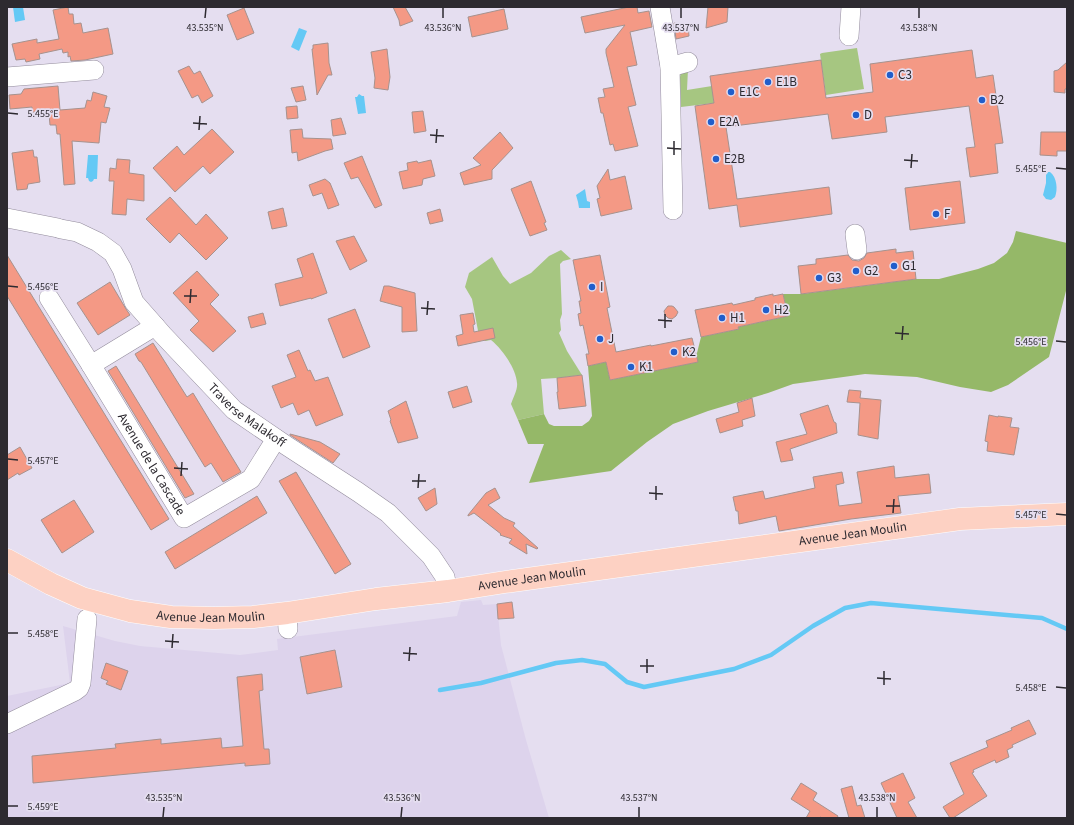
<svg xmlns="http://www.w3.org/2000/svg" width="1074" height="825" viewBox="0 0 1074 825" font-family="'Source Sans 3',sans-serif">
<style>
.built{fill:#ddd3ec}
.green{fill:#a6c681}
.forest{fill:#95b868}
.water{fill:#64c9f5}
.lines{fill:none;stroke-linecap:round;stroke-linejoin:round}
.stream{stroke:#64c9f5;stroke-width:4.5}
.building{fill:#f49985;stroke:#a6928e}
.minor-casing{stroke:#938c9c;stroke-width:20}
.major-casing{stroke:#fff;stroke-width:23}
.minor{stroke:#fff;stroke-width:19}
.major{stroke:#fdd1c3;stroke-width:22}
.ticks{fill:none;stroke:#2d2a30;stroke-width:1.5}
.poi-dot{fill:#215ecb;stroke:#e5def0;stroke-width:1.5}
.labels{text-anchor:middle;dominant-baseline:central;stroke-width:3.5;stroke-linejoin:round;paint-order:stroke}
.poi-label{font-size:13px;fill:#2d2a30;stroke:#e5def0;text-anchor:start}
.street-label{font-size:13px;fill:#2d2a30;stroke:#e5def0}
.ticks-label{font-size:10px;text-anchor:middle;fill:#2d2a30;stroke:#e5def0;stroke-width:3.5;stroke-linejoin:round;paint-order:stroke}
</style>
<rect width="100%" height="100%" fill="#e5def0"/>
<path class="built" d="M481 600 483 605 497 604 501 645 526 740 549 818H7V696L70 683 63 626 115 641 140 646 240 655 278 650 277 639 457 616 461 602Z"/>
<g class="green">
<path d="M857 48 864 89 826 95 820 54 822 53Z"/>
<path d="M688 69 687 90 712 86 714 103 681 107 680 77 681 72Z"/>
<path d="M561 250 571 259 563 261 560 264 562 314 560 320 561 330 559 333 567 351 582 375 557 378 541 379 544 414 518 420 511 404C513 398 518 389 517 383 516 368 502 349 491 340L485 341 479 336 472 299 465 287 469 273 492 257 503 276 510 284 531 273 549 256Z"/>
</g>
<path class="forest" d="M1016 231 1067 243V287L1049 357 1008 385 991 392 960 387 917 377 865 374 793 384 768 393 708 411 673 424 647 442 611 471 529 483 544 444H528L518 420 544 414 549 424 554 426H582L589 421 592 416 588 366 606 362 610 380 697 362 696 357 701 337 739 329 738 327 788 316 783 294H802L916 279H939L978 269 994 263 1007 253 1013 242Z"/>
<g class="water">
<path d="M13 7H23L25 20 15 22Z"/>
<path d="M299 28 307 31 299 51 291 47Z"/>
<path d="M359 94 362 96H364L366 113 358 114 355 97H357Z"/>
<path d="M88 155H98L97 179H94L93 181 91 182 89 181 88 178H86Z"/>
<path d="M1048 172H1050C1057 177 1058 190 1055 197L1051 200 1046 199 1043 195 1046 183V175Z"/>
<path d="M585 189 587 201 590 202V208H579L578 202 576 195Z"/>
</g>
<g class="lines">
<path class="stream" d="M440 690 481 683 556 663 582 660 605 664 627 682 644 687 734 669 771 655 813 626 845 608 871 603 1042 618 1067 629"/>
</g>
<g class="building">
<path d="M68 7 69 14H73L74 24 81 23 83 33 108 28 113 54 85 60 71 61 70 56 68 57V52L63 53 62 49 39 54 40 59 26 62 25 59 16 60 12 44 37 39V43L59 39 53 10Z"/>
<path d="M393 7H405L413 21 400 26 399 20Z"/>
<path d="M629 7H637L638 13 649 11 652 27 630 32 637 65 627 67 636 105 628 107 638 146 615 151 613 144 610 145 603 113H601L598 98 605 97 603 89 614 87 606 53V49L625 25 585 33 581 17Z"/>
<path d="M708 7H728L727 22 706 28Z"/>
<path d="M244 8 254 33 237 40 227 15Z"/>
<path d="M504 9 508 29 472 37 468 17Z"/>
<path d="M674 23 688 25 689 36 676 39Z"/>
<path d="M328 43 329 63 332 75H328L317 95 312 49H313V45Z"/>
<path d="M387 49 390 77 388 90 374 88 375 78 371 52Z"/>
<path d="M972 50 976 78 993 75 1003 143 995 144 998 173 970 177 966 148 975 147 969 106 885 117 887 132 832 139 828 114 726 127 737 199 829 187 832 214 740 227 737 205 709 209 695 106 714 103 710 76 821 60 826 98 873 92 870 64Z"/>
<path d="M1067 62V89H1065V93L1054 92V71L1058 70Z"/>
<path d="M189 66 194 74 200 71 213 96 202 103 198 95 192 98 178 71Z"/>
<path d="M58 86 60 110 85 108 87 100 91 101 93 92 107 96 104 107 110 108 106 123 101 122 99 143 72 141 75 184 64 185 60 134H57L56 125H50L49 114 37 116 36 112H32V107L10 109 9 95 21 94 24 89Z"/>
<path d="M303 86 306 100 296 102 291 88Z"/>
<path d="M297 106 298 118 287 119 286 107Z"/>
<path d="M423 111 426 131 414 133 412 112Z"/>
<path d="M341 118 346 134 333 136 331 120Z"/>
<path d="M212 129 234 152 210 174 203 166 175 192 153 168 177 146 184 155Z"/>
<path d="M302 129 303 138 331 139 333 149 325 151 298 161 297 152 292 153 290 130Z"/>
<path d="M500 132 513 148 492 170V179L464 185 460 173 481 165 473 158Z"/>
<path d="M1041 132H1067V151H1057V156L1040 155Z"/>
<path d="M33 150 34 157H37L40 182 28 184 27 189 17 190 12 153Z"/>
<path d="M362 156 382 205 375 208 358 177 351 179 344 163Z"/>
<path d="M117 159 130 160 129 173 144 175V201L127 199 126 215 112 214 114 181H109L110 168 116 169Z"/>
<path d="M431 160 435 176 423 179 422 185 403 189 399 172 408 170 407 163 417 161 418 163Z"/>
<path d="M608 169 610 180 625 176 632 209 601 216 597 199 600 198 597 186Z"/>
<path d="M325 179 330 183 339 205 328 209 322 193 313 196 309 185Z"/>
<path d="M531 181 546 222 544 223 547 230 530 236 511 189Z"/>
<path d="M960 181 965 223 910 230 905 188Z"/>
<path d="M170 197 196 225 206 214 228 238 206 260 179 233 170 243 146 219Z"/>
<path d="M283 208 287 226 272 229 268 212Z"/>
<path d="M440 209 443 221 430 224 427 213Z"/>
<path d="M354 236 367 261 350 270 336 241Z"/>
<path d="M896 249V253L913 251 916 279 801 294 798 266 816 264V259L848 255 852 260 859 261 864 258 867 253Z"/>
<path d="M313 253 327 293 311 299V298L280 306 275 284 303 277 297 259Z"/>
<path d="M7 255 169 519 151 530 7 296Z"/>
<path d="M600 255 610 307 607 308 616 352 651 345V346L692 338 698 362 610 380 606 362 588 366 586 354H589L583 325 580 326 578 314 581 313 579 301H581L573 260Z"/>
<path d="M197 271 219 295 210 304 236 331 213 352 190 330 199 321 173 293Z"/>
<path d="M110 282 126 309 130 315 98 335 77 303Z"/>
<path d="M384 286H389L415 293 417 331 402 332V307L380 301Z"/>
<path d="M773 294V296L783 294 788 316 738 327 739 329 701 337 695 310 732 303 733 305 755 300V298Z"/>
<path d="M668 306H672L674 307 678 312 676 316 672 319 668 318 665 315 664 311Z"/>
<path d="M355 309 370 347 343 358 328 319Z"/>
<path d="M263 313 266 324 251 328 248 317Z"/>
<path d="M473 313 475 324 473 325 474 332 493 328 495 338 458 346 456 336 463 334 460 315Z"/>
<path d="M153 343 187 397 193 393 241 472 223 482 211 463 205 467 141 362 139 361 135 354Z"/>
<path d="M299 350 308 371 310 370 315 381 328 377 343 415 316 426 309 410 298 415 293 403 281 408 272 386 296 377 287 355Z"/>
<path d="M116 366 194 494 185 498 108 371Z"/>
<path d="M582 375 586 406 559 409 557 392H558L557 378Z"/>
<path d="M467 386 472 402 453 408 448 392Z"/>
<path d="M849 390 861 391 860 398 881 400 878 439 858 435 860 403 847 402Z"/>
<path d="M752 398 755 416 742 420 743 426 720 433 716 419 739 412 737 403Z"/>
<path d="M406 401 418 438 398 443 390 421 391 420 388 411Z"/>
<path d="M828 405 834 422 836 423 837 433 790 449 793 460 781 462 776 442 807 434 800 414Z"/>
<path d="M989 415 998 417V416L1012 418 1010 427 1019 428 1014 455 987 451 988 442 985 441Z"/>
<path d="M290 434 320 442 340 454 333 463 293 437 290 435Z"/>
<path d="M20 447 32 468 19 475 18 473 7 480V455Z"/>
<path d="M894 466 895 478 929 474 931 493 898 496 901 513 851 519 779 531 776 516 739 524 738 511H736L733 497 763 491 765 499 815 488 813 477 842 472 844 483 836 485 839 506 862 503 857 472Z"/>
<path d="M296 472 351 564 335 574 279 481Z"/>
<path d="M435 488 437 504 426 511 418 498Z"/>
<path d="M495 488 500 498 488 505 504 518 515 523 513 526 538 548 537 549 526 544 527 554 509 543 512 539 500 535 501 534 474 513 468 516V515L486 493Z"/>
<path d="M257 496 267 513 175 569 165 552Z"/>
<path d="M74 500 94 532 62 553 41 520Z"/>
<path d="M512 602 514 618 498 619 497 604Z"/>
<path d="M335 650 342 687 307 694 300 657Z"/>
<path d="M106 663 128 671 121 690 106 684 108 681 101 678Z"/>
<path d="M262 674 263 690 259 691 264 749H269L270 764 245 766V763L33 783 32 756 116 748 115 744 161 739V744L221 738 222 748 243 746 237 677Z"/>
<path d="M1029 720 1036 734 1012 745 1013 747 1007 750 1009 757 996 763 995 760 973 770 974 772 972 773 987 796 953 818H950L943 807 964 794 950 763 988 747 986 741 1012 730 1011 728Z"/>
<path d="M903 773 915 798 908 802 917 818H897L881 783Z"/>
<path d="M801 783 817 793 813 800 838 816 837 818H823L820 817 819 818H806L810 811 791 799Z"/>
<path d="M852 786 857 806 861 805 865 818H849L841 789Z"/>
</g>
<g class="lines">
<defs>
<g id="minor">
<path d="M660 7 670 67 673 210"/>
<path d="M849 36 851 7"/>
<path d="M670 67 688 62"/>
<path d="M7 77 94 70"/>
<path d="M7 218 58 228"/>
<path id="s1" d="M61 229 77 232 98 242 113 253 122 269 134 302 163 335 234 410 287 446 358 492 388 513 431 556 445 577 448 591"/>
<path d="M855 234 857 250"/>
<path d="M49 298 91 365"/>
<path id="s2" d="M155 326 91 365 184 518 251 479 276 439"/>
<path d="M287 613 288 629"/>
<path d="M7 724 75 691 79 688 81 683 87 619"/>
</g>
<g id="major">
<path id="s3" d="M7 560 51 584 82 598 130 611 171 617 214 618 253 617 287 613 376 599 448 591 505 582 960 519 1067 514"/>
</g>
</defs>
<use href="#minor" class="minor-casing"/>
<use href="#major" class="major-casing"/>
<use href="#minor" class="minor"/>
<use href="#major" class="major"/>
</g>
<path class="ticks" d="M205 18 206 8M443 18V8M681 18V8M919 18V8M8 113 18 114M193 123 207 124M199 130 200 116M430 135 444 136M436 143 437 129M667 148 681 149M674 155V141M904 160 918 161M911 168 912 154M1056 168 1066 169M8 286 18 287M184 296H197M190 303 191 289M421 308 435 309M427 315 428 301M658 320 672 321M665 328V314M895 333 909 334M902 340 903 326M1056 341 1066 342M8 459 18 460M174 468 188 469M181 476 182 462M412 481H426M418 488 419 474M649 493 663 494M656 500V486M886 506H900M893 513 894 499M1056 514 1066 515M8 633H18M165 641 179 642M172 648 173 634M403 653 417 654M409 661 410 647M640 666H654M647 673V659M877 678 891 679M884 685V671M1056 687 1066 688M8 806H18M163 817 164 807M401 817 402 807M639 817V807M877 817V807"/>
<g class="poi-dot">
<circle cx="890" cy="75" r="4"/>
<circle cx="768" cy="82" r="4"/>
<circle cx="731" cy="92" r="4"/>
<circle cx="982" cy="100" r="4"/>
<circle cx="856" cy="115" r="4"/>
<circle cx="711" cy="122" r="4"/>
<circle cx="716" cy="159" r="4"/>
<circle cx="936" cy="214" r="4"/>
<circle cx="894" cy="266" r="4"/>
<circle cx="856" cy="271" r="4"/>
<circle cx="819" cy="278" r="4"/>
<circle cx="592" cy="287" r="4"/>
<circle cx="766" cy="310" r="4"/>
<circle cx="722" cy="318" r="4"/>
<circle cx="600" cy="339" r="4"/>
<circle cx="674" cy="352" r="4"/>
<circle cx="631" cy="367" r="4"/>
</g>
<g class="labels">
<g class="poi-label">
<text x="898" y="75">C3</text>
<text x="776" y="82">E1B</text>
<text x="739" y="92">E1C</text>
<text x="990" y="100">B2</text>
<text x="864" y="115">D</text>
<text x="719" y="122">E2A</text>
<text x="724" y="159">E2B</text>
<text x="944" y="214">F</text>
<text x="902" y="266">G1</text>
<text x="864" y="271">G2</text>
<text x="827" y="278">G3</text>
<text x="600" y="287">I</text>
<text x="774" y="310">H2</text>
<text x="730" y="318">H1</text>
<text x="608" y="339">J</text>
<text x="682" y="352">K2</text>
<text x="639" y="367">K1</text>
</g>
<g class="street-label">
<text stroke="none"><textPath href="#s1" startOffset="272">Traverse Malakoff</textPath></text>
<text stroke="none"><textPath href="#s2" startOffset="191">Avenue de la Cascade</textPath></text>
<text stroke="none"><textPath href="#s3" startOffset="863">Avenue Jean Moulin</textPath></text>
<text stroke="none"><textPath href="#s3" startOffset="539">Avenue Jean Moulin</textPath></text>
<text stroke="none"><textPath href="#s3" startOffset="215">Avenue Jean Moulin</textPath></text>
</g>
</g>
<g class="ticks-label">
<text x="205" y="31">43.535°N</text>
<text x="443" y="31">43.536°N</text>
<text x="681" y="31">43.537°N</text>
<text x="919" y="31">43.538°N</text>
<text x="43" y="117">5.455°E</text>
<text x="1031" y="172">5.455°E</text>
<text x="43" y="290">5.456°E</text>
<text x="1031" y="345">5.456°E</text>
<text x="43" y="464">5.457°E</text>
<text x="1031" y="518">5.457°E</text>
<text x="43" y="637">5.458°E</text>
<text x="1031" y="691">5.458°E</text>
<text x="164" y="801">43.535°N</text>
<text x="402" y="801">43.536°N</text>
<text x="639" y="801">43.537°N</text>
<text x="877" y="801">43.538°N</text>
<text x="43" y="810">5.459°E</text>
</g>
<rect width="1074" height="825" fill="none" stroke="#2d2a30" stroke-width="16"/>
</svg>
